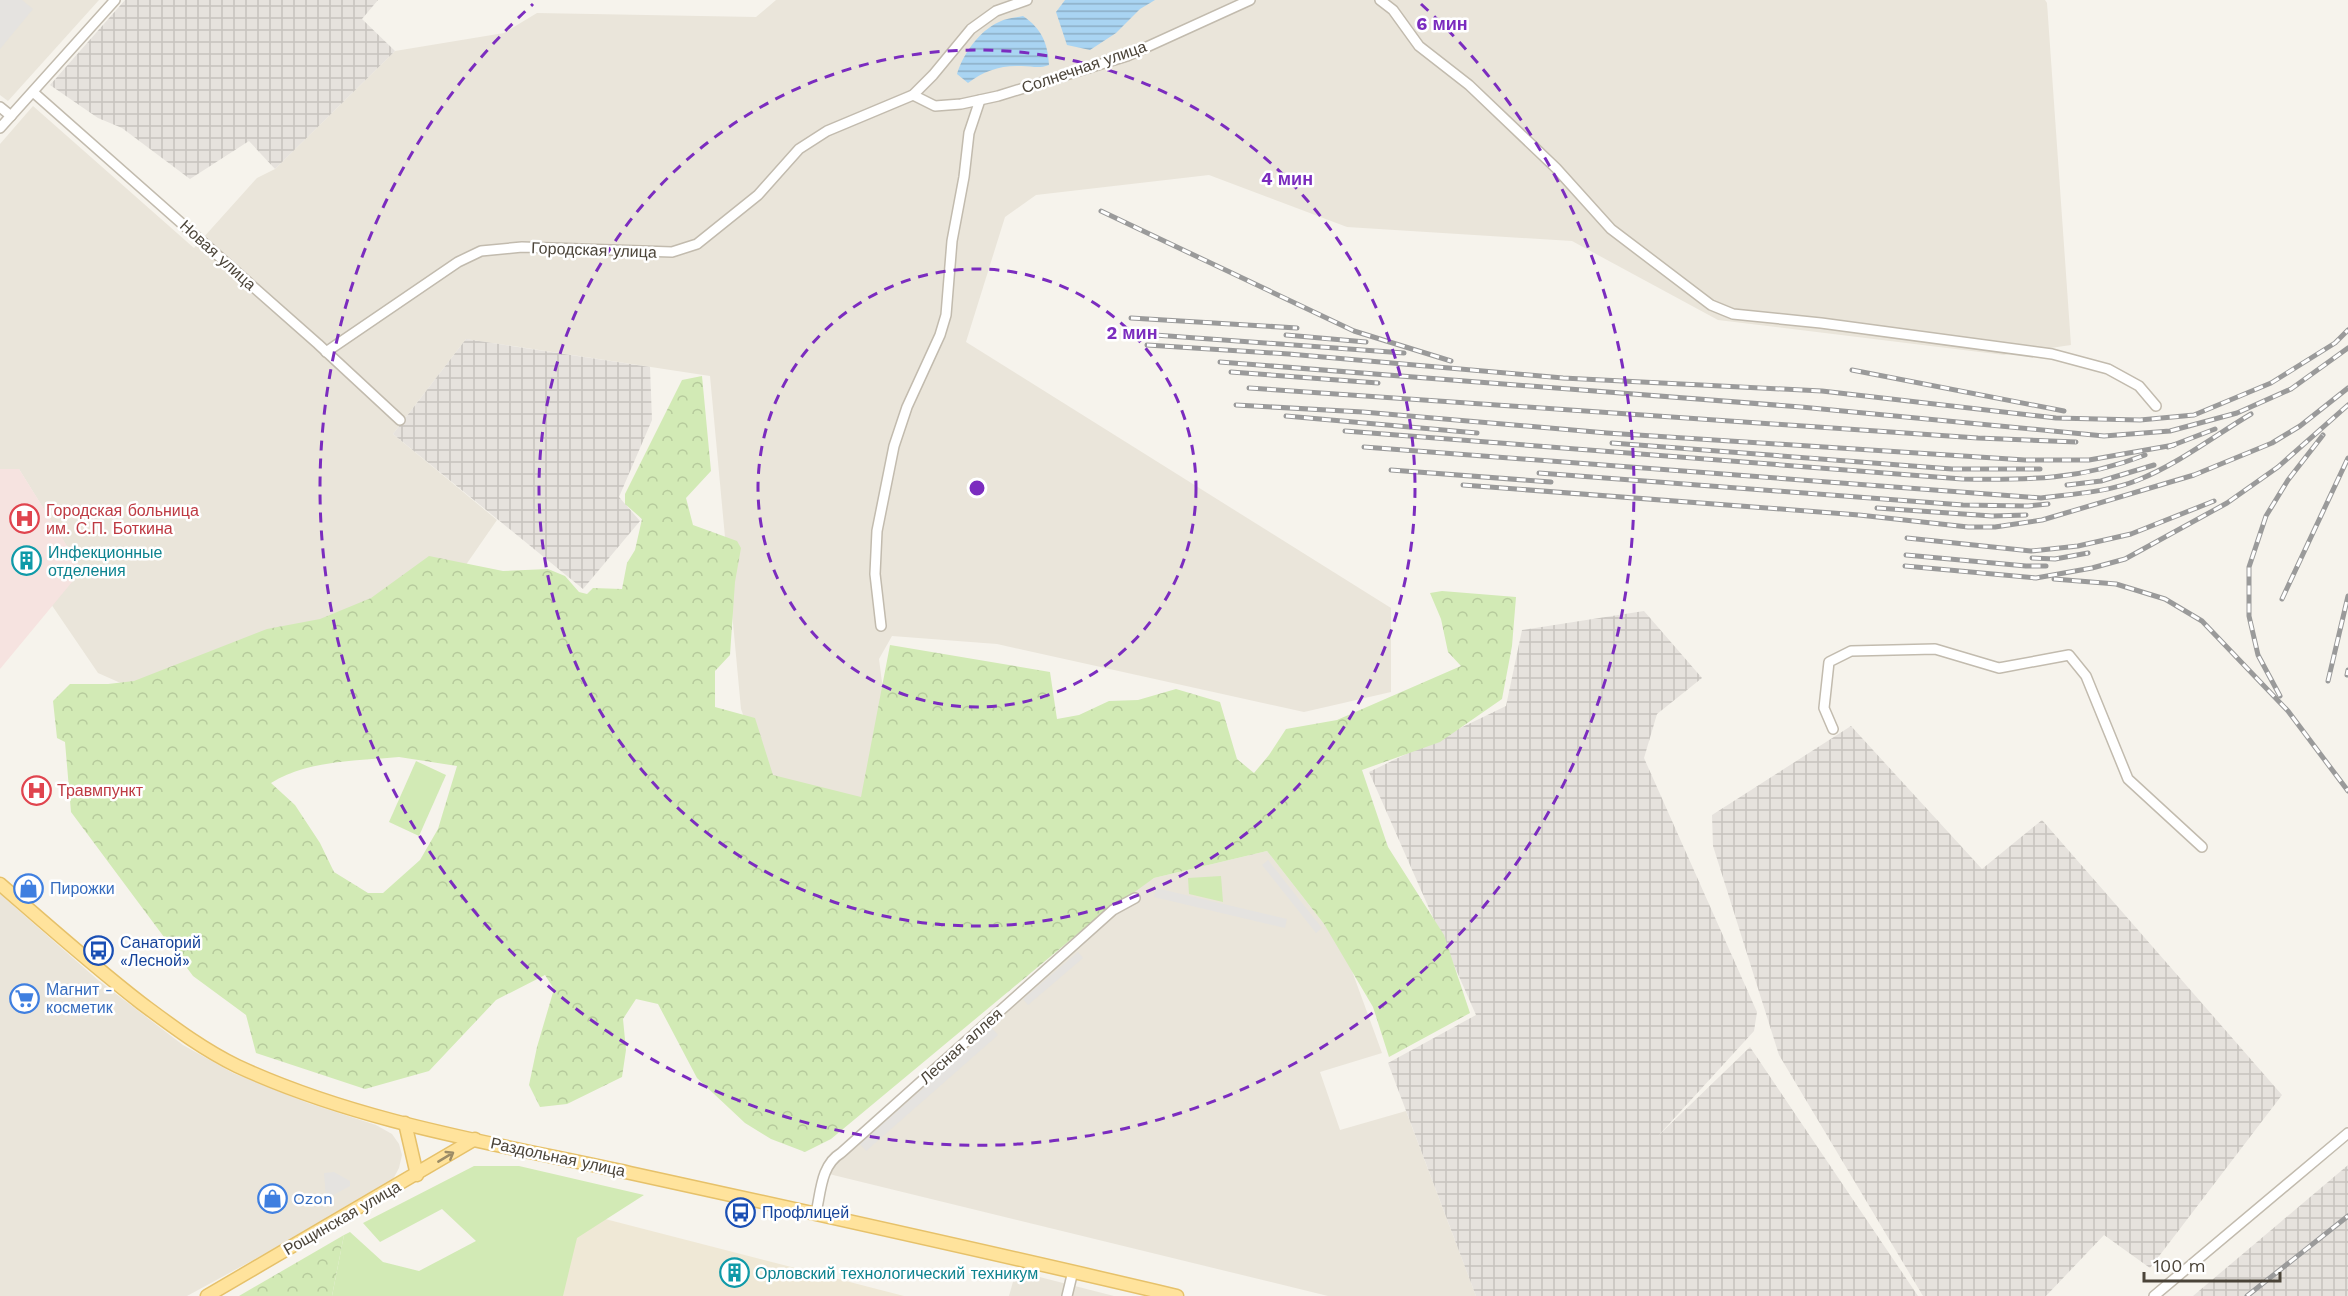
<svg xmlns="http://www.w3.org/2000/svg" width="2348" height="1296" viewBox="0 0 2348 1296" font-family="'Work Sans',sans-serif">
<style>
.residential{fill:#eae5da}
.industrial{fill:url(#industrial-grid)}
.education{fill:#efe8d6}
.medical{fill:#f6e3e0}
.green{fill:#d2eab5}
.forest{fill:url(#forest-crowns);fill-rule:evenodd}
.parking{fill:#e5e3e0}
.water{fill:url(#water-rules)}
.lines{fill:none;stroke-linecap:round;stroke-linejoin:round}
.minor-casing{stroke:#c2bbae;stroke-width:12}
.major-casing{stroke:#e6c16a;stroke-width:15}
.minor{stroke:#fff;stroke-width:9}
.major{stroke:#ffe39c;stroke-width:12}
.rail-casing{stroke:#9a9a9a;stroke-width:5}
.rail{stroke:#fff;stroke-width:3;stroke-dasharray:9;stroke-linecap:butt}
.oneway{stroke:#9c8c66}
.ring{fill:none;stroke:#7b2cbf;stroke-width:3;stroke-dasharray:10 8}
.labels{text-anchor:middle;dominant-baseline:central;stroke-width:5;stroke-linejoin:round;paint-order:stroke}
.street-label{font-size:16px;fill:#4b4439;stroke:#fff}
.health-label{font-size:16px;fill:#be3a42;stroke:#fff;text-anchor:start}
.culture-label{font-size:16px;fill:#0d838f;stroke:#fff;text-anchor:start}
.shop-label{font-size:16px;fill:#366cbe;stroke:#fff;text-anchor:start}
.transit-label{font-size:16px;fill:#164399;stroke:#fff;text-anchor:start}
.centre{fill:#7b2cbf;stroke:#fff;stroke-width:3}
.ring-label{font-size:18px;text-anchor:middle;font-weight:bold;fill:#7b2cbf;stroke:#fff;stroke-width:5;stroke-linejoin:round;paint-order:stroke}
</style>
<defs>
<pattern id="industrial-grid" width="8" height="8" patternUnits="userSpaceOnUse" patternTransform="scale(1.5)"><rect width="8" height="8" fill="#e6e2dd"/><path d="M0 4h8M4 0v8" fill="none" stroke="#c7c3be"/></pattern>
<pattern id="forest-crowns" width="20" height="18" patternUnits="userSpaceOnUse" patternTransform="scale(1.5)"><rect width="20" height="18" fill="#d2eab5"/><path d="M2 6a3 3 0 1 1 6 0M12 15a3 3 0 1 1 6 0" fill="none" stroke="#b6ca9c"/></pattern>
<pattern id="water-rules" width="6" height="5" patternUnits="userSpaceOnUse" patternTransform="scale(1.5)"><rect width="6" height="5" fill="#a9d4f2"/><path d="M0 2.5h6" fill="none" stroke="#8caec5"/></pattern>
</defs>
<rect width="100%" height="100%" fill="#f6f3ec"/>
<g class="residential">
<path d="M0 0H99L8 101 0 95Z"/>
<path d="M776 0H2045L2047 3 2071 345 2004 355 1718 320 1572 241 1347 227 1209 175 1036 195 1005 217 966 342 1391 608V692L1304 712 997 644 892 636 879 659 892 760 861 813 775 803 741 709 710 376 466 339 393 434 497 520 409 647 168 704 98 673 51 604 81 569 19 469H0V144L33 106 194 248 257 178 275 169 395 51 504 33 537 13 756 17Z"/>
<path d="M1267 851 1324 924 1348 960 1382 1053 1320 1072 1340 1130 1406 1111 1476 1296H1328L829 1174 838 1150 1111 905 1154 878Z"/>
<path d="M0 894 98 980 183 1045 233 1073 308 1103 376 1125 392 1134 399 1144 402 1155 399 1168 391 1183 369 1197 187 1296H0Z"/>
<path d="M1016 1271 1114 1296H1009Z"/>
</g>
<g class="industrial">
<path d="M125 0H378L362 19 395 51 275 169 249 141 190 179 122 128 98 118 50 85Z"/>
<path d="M466 339 650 367 652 420 619 497 640 521 583 589 393 434Z"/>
<path d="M1644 611 1702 678 1657 714 1644 758 1757 1012 1754 1031 1658 1136 1750 1047 1918 1296H1476L1388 1063 1476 1015 1369 772 1506 706 1522 630Z"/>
<path d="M1851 726 1982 869 2042 820 2282 1095 2150 1268 2104 1235 2046 1296H1923L1779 1055 1713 846 1712 815Z"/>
<path d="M2348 1165V1296H2193Z"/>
</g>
<path class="education" d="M578 1212 904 1296H556Z"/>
<path class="medical" d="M0 469H19L82 570 0 669Z"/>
<g class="green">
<path d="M416 761 446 775 419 836 389 822Z"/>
<path d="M1221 876 1223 902 1189 894 1188 878Z"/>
<path d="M474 1166H519L644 1195 577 1238 563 1296H332L344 1235 350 1232 383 1262 419 1271 476 1241 442 1209 380 1242 363 1223Z"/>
</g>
<g class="forest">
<path d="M702 376 711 471 686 498 693 525 737 541 741 548 735 582 730 655 715 671V707L755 718 773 775 861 797 890 645 1050 672 1057 719 1079 715 1109 701 1138 700 1176 689 1220 702 1237 759 1254 773 1269 755 1286 729 1337 720 1461 666 1448 652 1441 619 1430 593 1442 591 1516 597 1512 646 1502 699 1440 742 1362 770 1388 847 1444 935 1470 1013 1389 1057 1373 1007 1324 924 1267 851 1154 878 1086 927 831 1139 805 1152 771 1139 745 1123 697 1078 658 1004 636 999 623 1019 626 1050 622 1077 567 1104 540 1107 529 1085 537 1047 554 989 545 975 496 1000 429 1071 365 1089 256 1053 246 1015 193 976 71 812 65 742 57 738 53 701 70 684H108L134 681 267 629 320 619 371 598 429 556 503 571 548 569 565 576 579 592 587 594 593 588 622 589 627 563 635 550 642 519 625 504V494L682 380ZM399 757 457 766 438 829 420 860 383 893H368L334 872 320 843 295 805 271 783C308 760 357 761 399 757Z"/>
<path d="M344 1235 332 1296H239Z"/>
</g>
<g class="parking">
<path d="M0 0H22L33 9 0 49Z"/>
<path d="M1268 860 1322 928 1316 933 1262 865Z"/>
<path d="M1156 888 1287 919 1285 928 1154 897Z"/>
<path d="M1078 952 1083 958 1028 1005 1023 999Z"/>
<path d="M992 1028 998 1035 866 1151 860 1144Z"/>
<path d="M334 1172 350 1181V1186L326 1199 324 1173Z"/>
</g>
<g class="water">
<path d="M1065 0H1155L1140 9 1116 33 1090 50 1067 45 1056 12Z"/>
<path d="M1023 16C1041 28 1048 43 1049 65 1038 69 1033 66 1021 66 1001 65 983 71 968 83L957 74C963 54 979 31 999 22 1006 18 1015 18 1023 16Z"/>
</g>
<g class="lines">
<defs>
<g id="minor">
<path d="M1380 0 1393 10 1419 46 1469 85 1556 168 1611 229 1711 305 1733 314 1821 323 2052 354 2108 369 2139 386 2156 406"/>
<path d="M33 92 318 344 400 420"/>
<path d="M913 95 935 106 961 104 998 96 1127 56 1250 0"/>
<path d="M0 107 11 116"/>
<path d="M0 128 115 0"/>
<path d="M326 352 458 262 481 251 522 247 672 252 697 244 758 195 799 149 827 131 913 95 933 75 971 29 996 11 1027 0"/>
<path d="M881 626 875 574 877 531 894 446 907 407 940 335 946 315 952 241 964 177 969 133 980 100"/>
<path d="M1833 729 1824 708 1829 662 1851 651 1935 649 1999 668 2069 655 2086 676 2128 779 2202 847"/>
<path d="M816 1213C821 1191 821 1165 841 1153L1113 910 1135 898"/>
<path d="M1067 1296 1073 1271"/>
<path d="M2154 1296 2348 1133"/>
</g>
<g id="major">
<path d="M0 884C46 924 92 965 141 1003 172 1026 202 1049 237 1066 360 1123 498 1144 630 1173 813 1213 995 1253 1177 1296"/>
<path d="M405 1123 417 1175"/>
<path d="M207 1296 475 1139"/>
</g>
</defs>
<use href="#minor" class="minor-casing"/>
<use href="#major" class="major-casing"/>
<use href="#minor" class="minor"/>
<use href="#major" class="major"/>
<defs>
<g id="rail">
<path d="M1101 211 1354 331 1451 361"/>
<path d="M1131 318 1297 328"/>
<path d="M1141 334 1404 353"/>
<path d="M1286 335 1366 342"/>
<path d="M1147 345 1289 354 1563 378 1822 391 2056 418 2140 420 2194 415 2271 383 2335 343 2348 330"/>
<path d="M1220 362 1801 407 2104 436 2170 431 2237 413 2291 389 2348 348"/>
<path d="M1852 370 2064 411"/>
<path d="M1231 372 1378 383"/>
<path d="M1249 388 1978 438 2076 442"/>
<path d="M1236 405 1363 412 1607 433 2025 460H2089L2174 445"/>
<path d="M1286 416 1477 433"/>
<path d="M1345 431 1962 479C2030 480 2080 480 2145 455"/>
<path d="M1612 443 1952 469H2040"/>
<path d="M1364 447 2041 498C2072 494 2109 492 2138 480 2178 464 2214 436 2251 414"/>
<path d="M2168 447 2215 429"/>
<path d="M1391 470 1551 482"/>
<path d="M1539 473 1963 505 2028 506 2048 504"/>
<path d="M1463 485 1859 515 1968 527H1995L2042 520 2194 475 2272 443 2300 426 2348 388"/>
<path d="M2067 485 2101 481 2154 465"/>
<path d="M1877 508 1992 516 2026 515"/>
<path d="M1907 538 2031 551 2078 546 2131 534 2214 501"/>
<path d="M1906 555 2026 566H2046"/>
<path d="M2032 558 2055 559 2088 553"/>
<path d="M1905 566 2036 578 2092 568 2125 559 2227 503 2278 467 2348 405"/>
<path d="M2054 579 2116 584 2165 599 2202 621 2288 711 2348 791"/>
<path d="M2282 599 2348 458"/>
<path d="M2347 675 2348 670"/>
<path d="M2328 681 2348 596"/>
<path d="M2280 696 2258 655 2249 616V567L2266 516 2288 480 2323 435"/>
<path d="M2247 1296 2348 1216"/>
</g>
</defs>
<use href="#rail" class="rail-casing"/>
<use href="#rail" class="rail"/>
</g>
<defs><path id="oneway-shaft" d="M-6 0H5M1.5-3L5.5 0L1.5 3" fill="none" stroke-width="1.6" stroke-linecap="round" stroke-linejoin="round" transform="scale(1.5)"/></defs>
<use class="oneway" href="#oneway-shaft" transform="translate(446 1157) rotate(-31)"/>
<g class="ring">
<circle cx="977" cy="488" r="219"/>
<circle cx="977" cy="488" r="438"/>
<path d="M1421 4A657 657 0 1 1 533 4"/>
</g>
<defs>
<symbol id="hospital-ring" viewBox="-11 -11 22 22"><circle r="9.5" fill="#fff" stroke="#e0444e" stroke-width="1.5"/><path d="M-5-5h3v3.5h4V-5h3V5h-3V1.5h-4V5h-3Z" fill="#e0444e"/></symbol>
<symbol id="building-ring" viewBox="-11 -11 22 22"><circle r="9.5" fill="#fff" stroke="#0f9aa8" stroke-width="1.5"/><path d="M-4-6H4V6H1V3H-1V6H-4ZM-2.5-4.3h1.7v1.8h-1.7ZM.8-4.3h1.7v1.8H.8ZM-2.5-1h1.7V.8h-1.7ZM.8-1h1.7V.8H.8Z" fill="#0f9aa8"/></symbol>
<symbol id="shop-ring" viewBox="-11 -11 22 22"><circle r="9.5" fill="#fff" stroke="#3f7fe0" stroke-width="1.5"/><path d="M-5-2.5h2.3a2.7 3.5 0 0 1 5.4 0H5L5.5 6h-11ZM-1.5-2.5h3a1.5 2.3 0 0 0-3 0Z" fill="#3f7fe0"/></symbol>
<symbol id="bus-ring" viewBox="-11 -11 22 22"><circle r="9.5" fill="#fff" stroke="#1a4fb4" stroke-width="1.5"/><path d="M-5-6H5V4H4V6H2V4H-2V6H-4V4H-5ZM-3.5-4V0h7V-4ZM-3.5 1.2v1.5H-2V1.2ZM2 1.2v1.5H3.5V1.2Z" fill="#1a4fb4"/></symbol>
<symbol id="supermarket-ring" viewBox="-11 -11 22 22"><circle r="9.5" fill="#fff" stroke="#3f7fe0" stroke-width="1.5"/><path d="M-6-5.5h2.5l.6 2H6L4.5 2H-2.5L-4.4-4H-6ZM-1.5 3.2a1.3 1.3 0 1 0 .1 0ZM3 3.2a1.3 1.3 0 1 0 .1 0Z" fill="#3f7fe0"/></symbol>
</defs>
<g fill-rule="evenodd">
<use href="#hospital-ring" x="8" y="502" width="33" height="33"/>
<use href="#building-ring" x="10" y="544" width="33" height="33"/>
<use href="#hospital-ring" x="20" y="774" width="33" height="33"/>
<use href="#shop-ring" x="12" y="872" width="33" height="33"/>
<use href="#bus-ring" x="82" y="934" width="33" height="33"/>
<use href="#supermarket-ring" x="8" y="982" width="33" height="33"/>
<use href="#shop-ring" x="256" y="1182" width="33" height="33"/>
<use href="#bus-ring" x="724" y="1196" width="33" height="33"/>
<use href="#building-ring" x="718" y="1256" width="33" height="33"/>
</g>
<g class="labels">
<g class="street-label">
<text transform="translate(1084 67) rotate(-19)">Солнечная улица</text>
<text transform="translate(594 250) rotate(2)">Городская улица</text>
<text transform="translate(218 255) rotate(42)">Новая улица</text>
<text transform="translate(961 1046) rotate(-42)">Лесная аллея</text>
<text transform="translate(558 1157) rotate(12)">Раздольная улица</text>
<text transform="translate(342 1218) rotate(-30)">Рощинская улица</text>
</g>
<g class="health-label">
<text x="46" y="510">Городская больница<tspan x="46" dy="18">им. С.П. Боткина</tspan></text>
<text x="57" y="790">Травмпункт</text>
</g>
<g class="culture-label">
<text x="48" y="552">Инфекционные<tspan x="48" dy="18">отделения</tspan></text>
<text x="755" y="1273">Орловский технологический техникум</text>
</g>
<g class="shop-label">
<text x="50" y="888">Пирожки</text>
<text x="46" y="989">Магнит -<tspan x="46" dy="18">косметик</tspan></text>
<text x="293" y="1198">Ozon</text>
</g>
<g class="transit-label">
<text x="120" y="942">Санаторий<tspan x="120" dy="18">«Лесной»</tspan></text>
<text x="762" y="1212">Профлицей</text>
</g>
</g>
<circle cx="977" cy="488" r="9" class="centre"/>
<g class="ring-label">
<text x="1442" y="30">6 мин</text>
<text x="1287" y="185">4 мин</text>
<text x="1132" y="339">2 мин</text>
</g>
<path d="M2144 1272v9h136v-9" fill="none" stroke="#4b4439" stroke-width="3"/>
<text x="2153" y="1272" font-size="18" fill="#4b4439" stroke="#ffffff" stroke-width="4.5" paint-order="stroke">100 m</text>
</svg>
